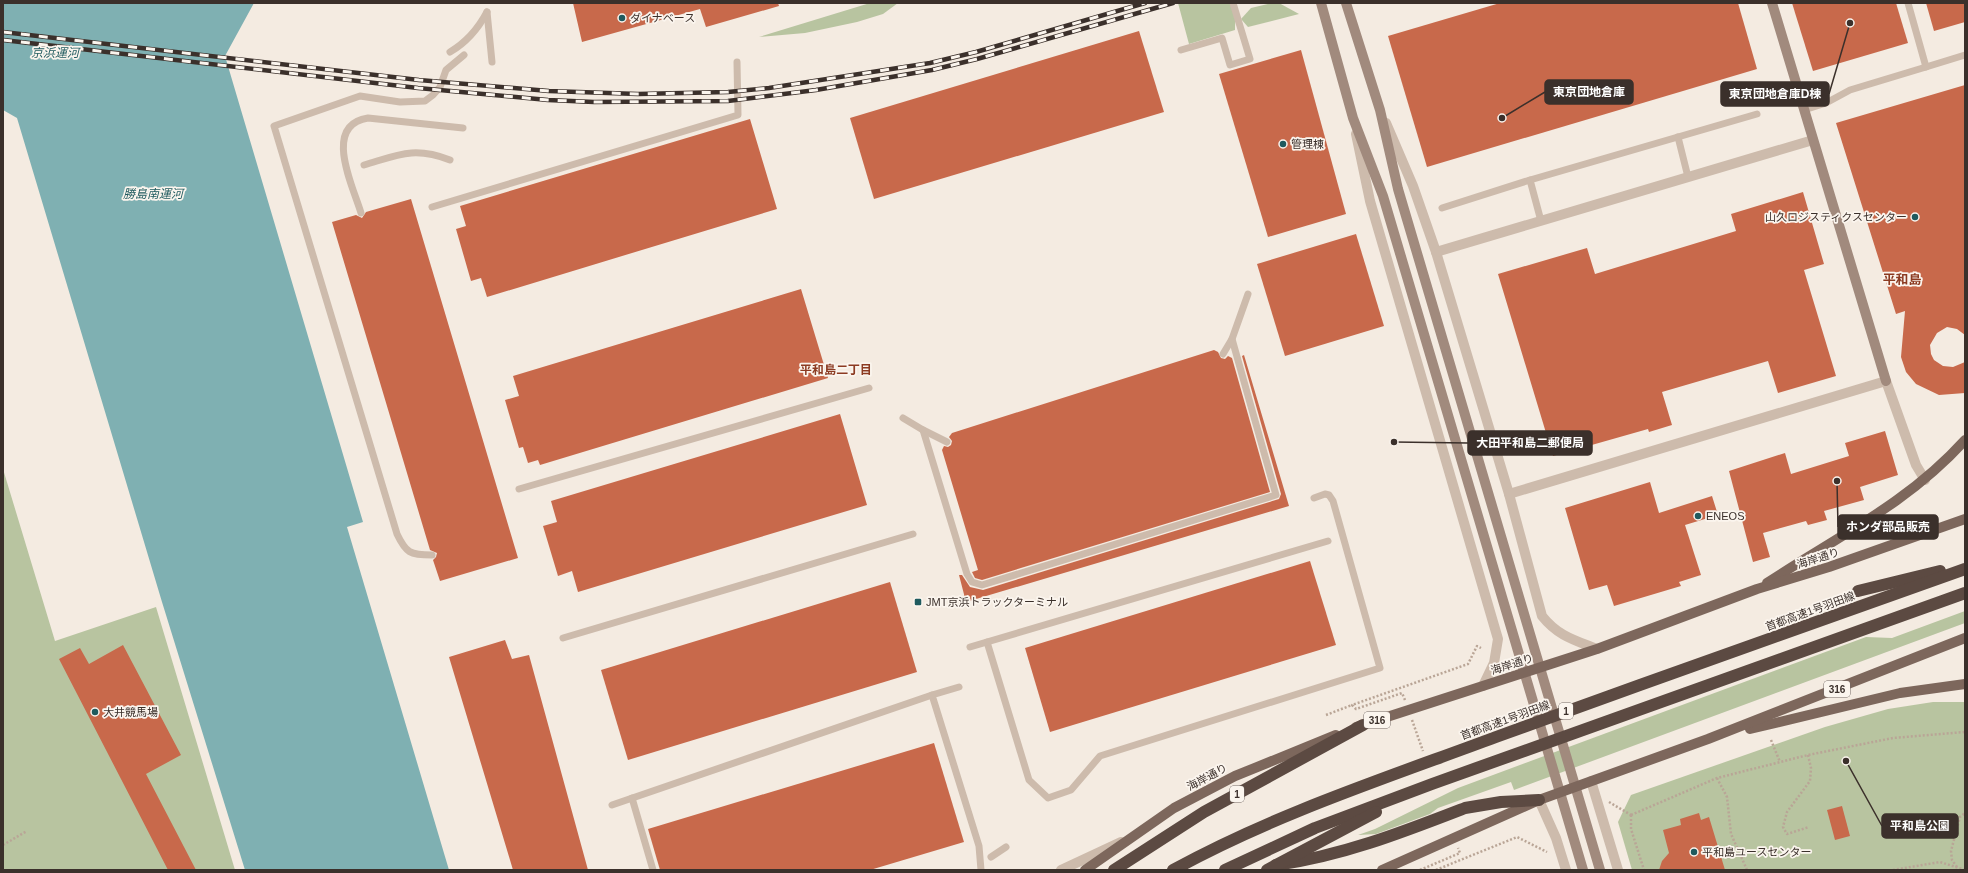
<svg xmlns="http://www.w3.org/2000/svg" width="1968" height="873" viewBox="0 0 1968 873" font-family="Arial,'Noto Sans JP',sans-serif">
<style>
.green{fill:#b8c4a0}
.water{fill:#7fb0b2}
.building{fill:#c8694b}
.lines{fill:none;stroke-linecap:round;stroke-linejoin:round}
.path{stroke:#b9a596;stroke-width:2.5;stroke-dasharray:2 2;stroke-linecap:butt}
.lane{stroke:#cdbbac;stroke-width:7}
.street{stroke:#cdbbac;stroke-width:10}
.secondary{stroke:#a18a7d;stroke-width:10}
.primary{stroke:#7d675c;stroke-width:10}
.highway{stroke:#5c4a42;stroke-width:12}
.rail-casing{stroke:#3b302b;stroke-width:4.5}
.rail{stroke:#fbf5ee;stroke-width:3;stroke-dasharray:9;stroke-linecap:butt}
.poi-dot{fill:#1f5a5e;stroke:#fbf5ee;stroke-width:1.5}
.labels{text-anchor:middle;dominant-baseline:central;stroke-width:3.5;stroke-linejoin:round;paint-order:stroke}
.shield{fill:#fbf5ee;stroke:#756b66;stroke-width:1}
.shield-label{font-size:10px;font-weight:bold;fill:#3b302b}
.poi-label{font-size:11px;fill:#3b302b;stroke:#fbf5ee;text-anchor:start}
.street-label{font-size:11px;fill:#3b302b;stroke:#fbf5ee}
.water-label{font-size:12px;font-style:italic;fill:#1f5a5e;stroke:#fbf5ee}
.neighbourhood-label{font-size:12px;font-weight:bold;fill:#8c3b22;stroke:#fbf5ee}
.quarter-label{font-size:13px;font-weight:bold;fill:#8c3b22;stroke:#fbf5ee}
.leader{fill:none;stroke:#3b302b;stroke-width:1.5}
.callout-dot{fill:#3b302b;stroke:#fbf5ee;stroke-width:1.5}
.callout{fill:#3b302b;stroke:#3b302b;stroke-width:1.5}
.callout-label{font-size:12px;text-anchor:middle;font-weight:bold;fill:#fff}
</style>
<rect width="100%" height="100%" fill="#f4ebe1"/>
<g class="green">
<path d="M870 3H898L883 14 857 22 805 33 759 37Z"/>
<path d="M1178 3H1229C1237 9 1235 21 1235 30L1189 44Z"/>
<path d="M1272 3H1279L1299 14 1248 27 1241 19 1251 8Z"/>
<path d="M3 469 55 641 156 607 235 870H3Z"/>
<path d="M1965 611V623L1514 790 1511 782 1438 808 1430 814 1376 834 1358 835 1375 829 1458 788 1866 637 1892 638Z"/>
<path d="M1933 702H1965V870H1632L1618 822 1631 795 1825 727 1888 709Z"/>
</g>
<path class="water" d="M3 3H254L225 56 363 522 347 527 449 870H245L162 602 17 118 3 110Z"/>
<g class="building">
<path d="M573 3H778L779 6 706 27 700 9 582 42Z"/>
<path d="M1500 3H1738L1757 69 1427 167 1388 36Z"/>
<path d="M1792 3H1896L1908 43 1813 71Z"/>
<path d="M1926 3H1965V22L1934 31Z"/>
<path d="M1139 31 1164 112 874 199 850 118Z"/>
<path d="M1301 50 1346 214 1268 237 1219 74Z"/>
<path d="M1965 85V335L1957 329 1947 327 1937 333 1930 345 1931 354 1934 360 1943 366 1953 367 1965 362V393L1939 395 1916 384 1906 372 1901 357 1905 311 1896 314 1836 123Z"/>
<path d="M750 119 777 209 487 297 481 278 471 281 456 229 466 226 460 206Z"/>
<path d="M1803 192 1824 264 1804 270 1836 376 1778 393 1768 361 1662 392 1672 425 1649 432 1648 429 1553 456 1498 274 1587 248 1595 274 1736 231 1731 214Z"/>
<path d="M411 199 518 558 440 581 433 560 436 557 437 553 430 550 332 222 356 215 362 218 366 212Z"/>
<path d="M1356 234 1384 326 1285 356 1257 264Z"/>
<path d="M801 289 828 378 540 465 538 460 528 463 523 447 519 448 505 400 519 396 513 376Z"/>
<path d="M1214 350 1218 352 1221 358 1225 359 1228 356 1232 358 1270 492 982 580 975 578 972 572 978 570 942 450 944 446 948 447 951 445 952 441 949 437 952 433Z"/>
<path d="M1244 355 1289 506 966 602 959 575H962L970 587 983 590 1279 499 1281 494 1242 356Z"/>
<path d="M840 414 867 505 578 592 572 571 558 576 543 526 557 522 551 501Z"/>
<path d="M1885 431 1898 475 1860 487 1864 500 1824 511 1827 520 1808 525 1806 521 1763 533 1770 557 1753 562 1729 471 1785 453 1791 474 1849 456 1845 443Z"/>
<path d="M1650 482 1659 513 1712 496 1718 515 1685 525 1701 575 1679 582 1681 586 1614 606 1607 585 1589 590 1565 508Z"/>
<path d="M1310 561 1336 645 1050 732 1025 648Z"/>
<path d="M890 582 917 672 628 760 601 670Z"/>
<path d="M505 640 512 659 529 655 588 870H513L449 657Z"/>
<path d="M123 645 181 755 146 774 196 870H168L59 659 80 648 89 664Z"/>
<path d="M934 743 964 842 870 870H660L648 829Z"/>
<path d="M1842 806 1850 836 1835 840 1827 810Z"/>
<path d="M1699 813 1701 820 1709 817 1725 870H1659L1662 861 1669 853 1663 830 1681 825 1680 819Z"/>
</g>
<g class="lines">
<g class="path">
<path d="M1405 700 1402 693 1356 709 1352 705 1468 664 1477 646 1481 648"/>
<path d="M1326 715 1352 705"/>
<path d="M1412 720 1423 751"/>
<path d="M1771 740 1780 762"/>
<path d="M1808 755 1811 768 1810 781 1787 812 1783 827 1787 834 1809 827"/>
<path d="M1717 778 1727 797 1731 834 1747 870"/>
<path d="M1609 802 1631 815"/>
<path d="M1631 815 1717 778 1808 755 1893 738 1965 732"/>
<path d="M1631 815V829L1644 870"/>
<path d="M3 845 27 831"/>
<path d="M1957 867 1952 860 1951 851 1960 817 1965 813"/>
<path d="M1420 870 1460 853 1458 848"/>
<path d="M1436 870 1517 837 1547 852"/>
<path d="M1893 870 1940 862 1965 870"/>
</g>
<g class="lane">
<path d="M1908 3 1926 67 1965 55"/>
<path d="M487 12 492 62"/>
<path d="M1181 50 1222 38 1230 65 1250 59 1233 3"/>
<path d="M450 52C467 42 478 29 487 12"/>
<path d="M1804 110 1826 103 1850 90 1926 67"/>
<path d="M1678 137 1688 177"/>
<path d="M364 165C398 155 414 146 450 160"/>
<path d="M432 207 738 115 737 62"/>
<path d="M1442 208 1530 180"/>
<path d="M361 213C353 186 322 125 368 118L463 128"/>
<path d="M1541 221 1530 180 1757 114"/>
<path d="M1223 354 1232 339"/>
<path d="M903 418 923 430 967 574 972 582 982 585 1276 495 1232 339 1248 294"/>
<path d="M923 430 947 442"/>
<path d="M519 489 869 388"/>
<path d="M432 555C410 555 406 553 397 534L274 126 360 96 400 102 425 101 433 95 440 87 446 70 464 55"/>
<path d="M563 638 913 534"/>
<path d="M987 642 1029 780 1048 798 1071 790 1100 756 1380 668 1333 501 1329 495 1325 494 1314 498"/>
<path d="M970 647 1328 541"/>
<path d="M959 687 932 695 979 846 981 870"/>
<path d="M632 798 653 870"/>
<path d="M612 805 932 695"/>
<path d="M991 857 1006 847"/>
</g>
<g class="street">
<path d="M1386 123 1413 186 1436 252 1509 494 1542 616C1558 636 1574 640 1597 649"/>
<path d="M1356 134 1370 201 1498 639 1494 663 1483 686"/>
<path d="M1436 252 1813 140"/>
<path d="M1509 494 1886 381 1916 465 1925 480"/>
<path d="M1591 781 1618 870"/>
<path d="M1539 800 1556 838 1566 870"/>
<path d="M1061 870 1121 842"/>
</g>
<g class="secondary">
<path d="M1321 3 1353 118 1383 196 1583 870"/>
<path d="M1346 3 1380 110 1398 189 1600 870"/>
<path d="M1772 3 1886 381"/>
</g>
<g class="primary">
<path d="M1767 583C1838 536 1907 504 1965 440"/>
<path d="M1356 727 1597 649 1757 589 1829 567 1965 519"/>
<path d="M1750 729 1900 693 1965 684"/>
<path d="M1085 870 1174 808 1235 776 1336 735"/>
<path d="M1382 870 1539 800 1708 739 1965 638"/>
</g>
<g class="highway">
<path d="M1858 591 1940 571"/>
<path d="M1276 865C1342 856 1403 832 1465 808L1501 802 1539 800"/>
<path d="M1114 870 1204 812 1363 725"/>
<path d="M1173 870C1275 814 1386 778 1496 737 1652 680 1809 625 1965 569"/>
<path d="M1225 870 1315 828 1432 784 1965 593"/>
<path d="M1267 870 1376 812"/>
</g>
<defs>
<g id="rail">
<path d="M3 32 419 80 549 91 638 94 728 92 769 88 930 63 976 52 1145 3"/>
<path d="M3 40 418 88 548 100 594 102 728 101 816 90 932 70 977 59 1173 3"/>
</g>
</defs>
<use href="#rail" class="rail-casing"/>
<use href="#rail" class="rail"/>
</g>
<g class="poi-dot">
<circle cx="622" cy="18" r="4"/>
<circle cx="1283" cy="144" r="4"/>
<circle cx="1915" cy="217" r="4"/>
<circle cx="1698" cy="516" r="4"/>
<rect x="914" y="598" width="8" height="8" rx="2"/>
<circle cx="95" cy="712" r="4"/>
<circle cx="1694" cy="852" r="4"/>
</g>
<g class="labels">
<g class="shield">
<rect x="1824" y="681" width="26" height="16" rx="3"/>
<rect x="1559" y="703" width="14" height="16" rx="3"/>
<rect x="1364" y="712" width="26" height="16" rx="3"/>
<rect x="1230" y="786" width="14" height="16" rx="3"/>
</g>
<g class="shield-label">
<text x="1837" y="689">316</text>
<text x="1566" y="711">1</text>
<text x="1377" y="720">316</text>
<text x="1237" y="794">1</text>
</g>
<g class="poi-label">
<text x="630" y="18">ダイナベース</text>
<text x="1291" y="144">管理棟</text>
<text x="1907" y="217" text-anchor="end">山久ロジスティクスセンター</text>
<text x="1706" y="516">ENEOS</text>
<text x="926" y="602">JMT京浜トラックターミナル</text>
<text x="103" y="712">大井競馬場</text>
<text x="1702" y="852">平和島ユースセンター</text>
</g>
<g class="street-label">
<text transform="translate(1818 558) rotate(-18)">海岸通り</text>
<text transform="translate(1810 611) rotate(-20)">首都高速1号羽田線</text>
<text transform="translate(1512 664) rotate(-18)">海岸通り</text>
<text transform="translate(1505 720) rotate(-20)">首都高速1号羽田線</text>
<text transform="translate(1207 777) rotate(-28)">海岸通り</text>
</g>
<g class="water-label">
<text x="55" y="53">京浜運河</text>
<text x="153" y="194">勝島南運河</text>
</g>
<g class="neighbourhood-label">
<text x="836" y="370">平和島二丁目</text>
</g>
<g class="quarter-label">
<text x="1902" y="279">平和島</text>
</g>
</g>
<path class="leader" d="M1502 118L1545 92M1850 23L1829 94M1394 442L1468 443M1837 481L1838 527M1846 761L1882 826"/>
<g class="callout-dot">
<circle cx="1502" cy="118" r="4"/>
<circle cx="1850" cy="23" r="4"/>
<circle cx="1394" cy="442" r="4"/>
<circle cx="1837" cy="481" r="4"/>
<circle cx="1846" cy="761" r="4"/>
</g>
<g class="callout">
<rect x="1545" y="80" width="88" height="24" rx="4"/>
<rect x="1721" y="82" width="108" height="24" rx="4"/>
<rect x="1468" y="431" width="124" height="24" rx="4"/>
<rect x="1838" y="515" width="100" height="24" rx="4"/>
<rect x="1882" y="814" width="76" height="24" rx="4"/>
</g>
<g class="callout-label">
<text x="1589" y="96">東京団地倉庫</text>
<text x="1775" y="98">東京団地倉庫D棟</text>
<text x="1530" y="447">大田平和島二郵便局</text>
<text x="1888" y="531">ホンダ部品販売</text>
<text x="1920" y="830">平和島公園</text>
</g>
<rect width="1968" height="873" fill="none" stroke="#3b302b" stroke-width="8"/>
</svg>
